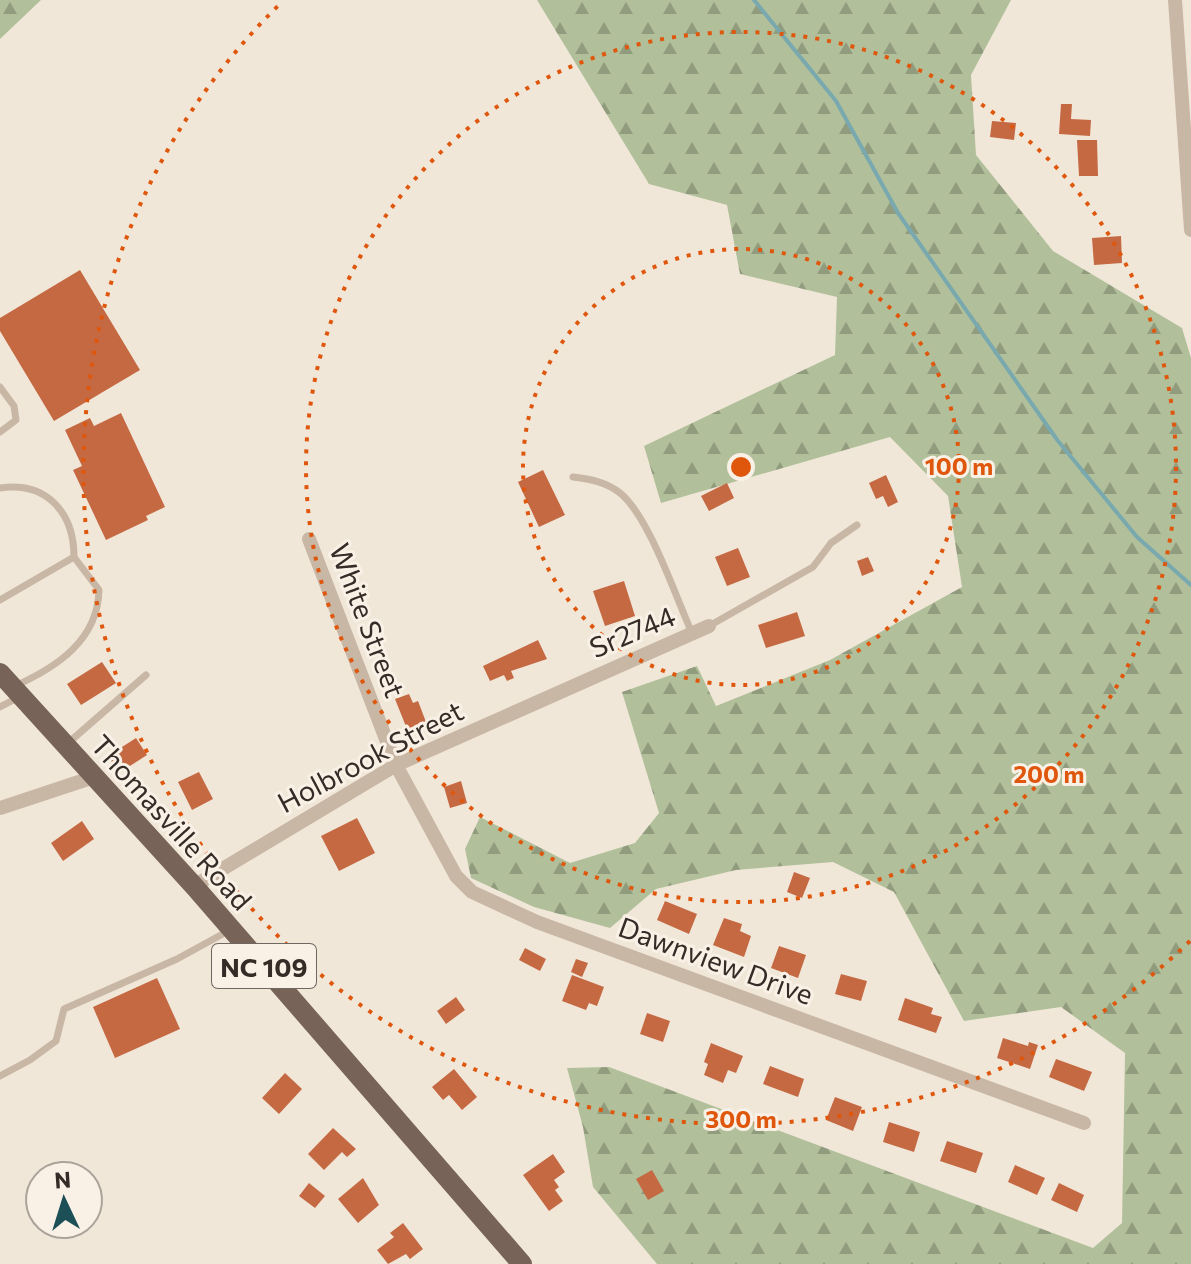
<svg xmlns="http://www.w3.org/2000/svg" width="1191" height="1264" viewBox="0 0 1191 1264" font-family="Commissioner,sans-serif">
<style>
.forest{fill:url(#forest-firs)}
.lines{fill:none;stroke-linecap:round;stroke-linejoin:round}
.stream{stroke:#79a9ae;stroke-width:4}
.building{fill:#c56943}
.service{stroke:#c9b7a5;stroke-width:7}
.minor{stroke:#c9b7a5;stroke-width:14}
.primary{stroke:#776358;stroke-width:20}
.ring{fill:none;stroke:#df570d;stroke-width:4;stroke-dasharray:4 8}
.labels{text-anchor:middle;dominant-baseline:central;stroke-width:6;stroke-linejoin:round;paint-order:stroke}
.shield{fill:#f9f1e6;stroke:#706760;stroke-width:2}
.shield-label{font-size:26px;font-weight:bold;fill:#352c27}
.street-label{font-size:28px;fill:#352c27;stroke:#f9f1e6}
.centre{fill:#df570d;stroke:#f9f1e6;stroke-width:4}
.ring-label{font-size:24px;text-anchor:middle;font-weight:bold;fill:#df570d;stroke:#f9f1e6;stroke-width:6;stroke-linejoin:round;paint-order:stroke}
</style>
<defs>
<pattern id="forest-firs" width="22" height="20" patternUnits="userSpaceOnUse" patternTransform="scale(2)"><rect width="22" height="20" fill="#b1c09a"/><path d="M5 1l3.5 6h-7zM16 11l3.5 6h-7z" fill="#919c7e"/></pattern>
</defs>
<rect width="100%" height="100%" fill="#f1e7d9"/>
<g class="forest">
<path d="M0 0H41L0 39Z"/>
<path d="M537 0H1011L971 75 976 155 1053 251 1182 328 1191 358V1264H657L593 1187 583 1127 567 1068 609 1067 1093 1248 1122 1223 1125 1053 1061 1007 964 1021 894 892 833 862 736 870 656 889 610 928 534 907 471 878 465 849 480 817 570 863 635 843 659 813 622 692 697 666 716 706 830 660 962 587 948 496 890 437 661 503 644 446 835 355 837 297 740 274 727 205 649 184Z"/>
</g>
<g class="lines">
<path class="stream" d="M754 0 836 101 898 213 1058 441 1137 537 1191 585"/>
</g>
<g class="building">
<path d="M1061 104H1072L1071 119 1091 120 1090 136 1059 134Z"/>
<path d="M992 121 1016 123 1014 140 990 137Z"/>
<path d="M1077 140H1097L1098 176H1079Z"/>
<path d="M1121 236 1122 263 1094 265 1092 238Z"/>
<path d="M80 270 140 370 54 421 0 331V318Z"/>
<path d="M121 413 165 507 146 516 148 520 106 540 73 470 82 466 65 430 90 418 94 426Z"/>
<path d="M543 470 565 515 539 527 518 482Z"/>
<path d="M886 475 898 502 888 507 883 496 876 499 869 483Z"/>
<path d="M727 483 734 498 709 511 701 496Z"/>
<path d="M738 548 750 577 727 586 715 557Z"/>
<path d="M868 557 874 571 862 576 857 561Z"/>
<path d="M624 581 635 616 605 626 593 591Z"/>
<path d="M797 612 805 636 766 648 758 625Z"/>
<path d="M538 640 547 659 511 671 514 678 507 681 504 675 490 681 483 666Z"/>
<path d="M102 662 116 683 81 705 67 684Z"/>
<path d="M409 694 413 703 418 701 426 722 407 729 395 699Z"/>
<path d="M136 738 147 755 119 773 108 756Z"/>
<path d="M199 772 213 799 192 810 178 782Z"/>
<path d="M461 781 467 803 450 808 444 787Z"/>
<path d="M357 818 375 853 339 871 321 836Z"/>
<path d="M82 821 94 839 63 861 51 843Z"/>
<path d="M794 872 810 878 802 898 787 892Z"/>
<path d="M665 901 697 914 689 934 657 920Z"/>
<path d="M724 918 742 924 740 931 751 936 744 957 713 945Z"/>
<path d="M779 946 806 955 798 978 771 968Z"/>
<path d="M525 948 546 959 540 971 519 960Z"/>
<path d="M576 959 588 963 582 977 571 972Z"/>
<path d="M841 974 867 981 861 1001 835 994Z"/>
<path d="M572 975 604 987 597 1006 589 1003 586 1010 562 1001Z"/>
<path d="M157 978 180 1029 115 1058 93 1007Z"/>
<path d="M456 997 465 1010 446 1024 437 1011Z"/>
<path d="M905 998 933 1008 931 1014 942 1017 936 1033 898 1020Z"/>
<path d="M647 1013 670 1021 663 1042 640 1034Z"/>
<path d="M1003 1038 1028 1046 1029 1042 1038 1045 1030 1069 997 1058Z"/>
<path d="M711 1043 743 1056 736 1073 728 1070 723 1083 704 1075 708 1064 704 1062Z"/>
<path d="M1056 1059 1092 1072 1084 1091 1049 1077Z"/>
<path d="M770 1066 804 1079 798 1097 763 1084Z"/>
<path d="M454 1069 477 1097 462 1110 449 1095 443 1100 432 1087Z"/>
<path d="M285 1073 302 1089 279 1114 262 1098Z"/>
<path d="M835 1097 862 1107 853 1131 826 1120Z"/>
<path d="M889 1122 920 1132 914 1152 883 1142Z"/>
<path d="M333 1128 356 1149 347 1157 342 1152 324 1170 308 1154Z"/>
<path d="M947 1141 983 1153 976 1173 940 1161Z"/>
<path d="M553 1154 565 1172 554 1180 559 1187 555 1190 563 1201 549 1211 523 1175Z"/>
<path d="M1015 1165 1045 1178 1037 1195 1008 1182Z"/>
<path d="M652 1170 664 1191 648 1200 636 1179Z"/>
<path d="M363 1178 379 1205 358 1223 338 1199Z"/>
<path d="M309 1183 325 1196 315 1208 299 1196Z"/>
<path d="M1059 1183 1084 1195 1077 1212 1051 1200Z"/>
<path d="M403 1223 423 1249 410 1259 406 1254 388 1264 377 1250 394 1237 390 1233Z"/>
</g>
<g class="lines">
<g class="service">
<path d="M0 387 14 406 16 420 0 432"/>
<path d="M573 477C590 479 606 482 620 493 649 516 676 598 692 633"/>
<path d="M0 488C47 481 74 513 74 557L0 600"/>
<path d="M709 626 813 567 831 543 857 525"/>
<path d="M15 686C57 667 98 640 99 590L74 557"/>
<path d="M0 707 19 697"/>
<path d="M67 744 146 675"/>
<path d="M0 1076 30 1060 56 1041 64 1009 177 959 230 930"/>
</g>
<g class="minor">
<path d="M1175 0 1191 230"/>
<path d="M309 539 396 765 456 876 472 892 537 922 1084 1123"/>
<path d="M0 808 94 777"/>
<path d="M194 886 396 765 709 626"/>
</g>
<path class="primary" d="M0 673 194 886 522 1264"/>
</g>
<g class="ring">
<circle cx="741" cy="467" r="218"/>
<circle cx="741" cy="467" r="435"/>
<path d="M1190 941A653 653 0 0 1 283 1"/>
</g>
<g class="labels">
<rect class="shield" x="212" y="944" width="104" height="44" rx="6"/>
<g class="shield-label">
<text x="264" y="966">NC 109</text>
</g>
<g class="street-label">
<text transform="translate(368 620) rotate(69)">White Street</text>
<text transform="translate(632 631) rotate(-23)">Sr2744</text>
<text transform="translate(370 756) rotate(-28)">Holbrook Street</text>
<text transform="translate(172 822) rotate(48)">Thomasville Road</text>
<text transform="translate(716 960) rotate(20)">Dawnview Drive</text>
</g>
</g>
<circle cx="741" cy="467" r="12" class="centre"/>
<g class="ring-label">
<text x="959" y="475">100 m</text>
<text x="1049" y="783">200 m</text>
<text x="741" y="1128">300 m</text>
</g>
<g transform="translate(64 1200) rotate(356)"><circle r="38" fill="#f9f1e6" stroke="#aba29a" stroke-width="2"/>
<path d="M0-6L14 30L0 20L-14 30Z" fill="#1c5056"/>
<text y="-12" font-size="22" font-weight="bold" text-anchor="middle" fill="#352c27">N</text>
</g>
</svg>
